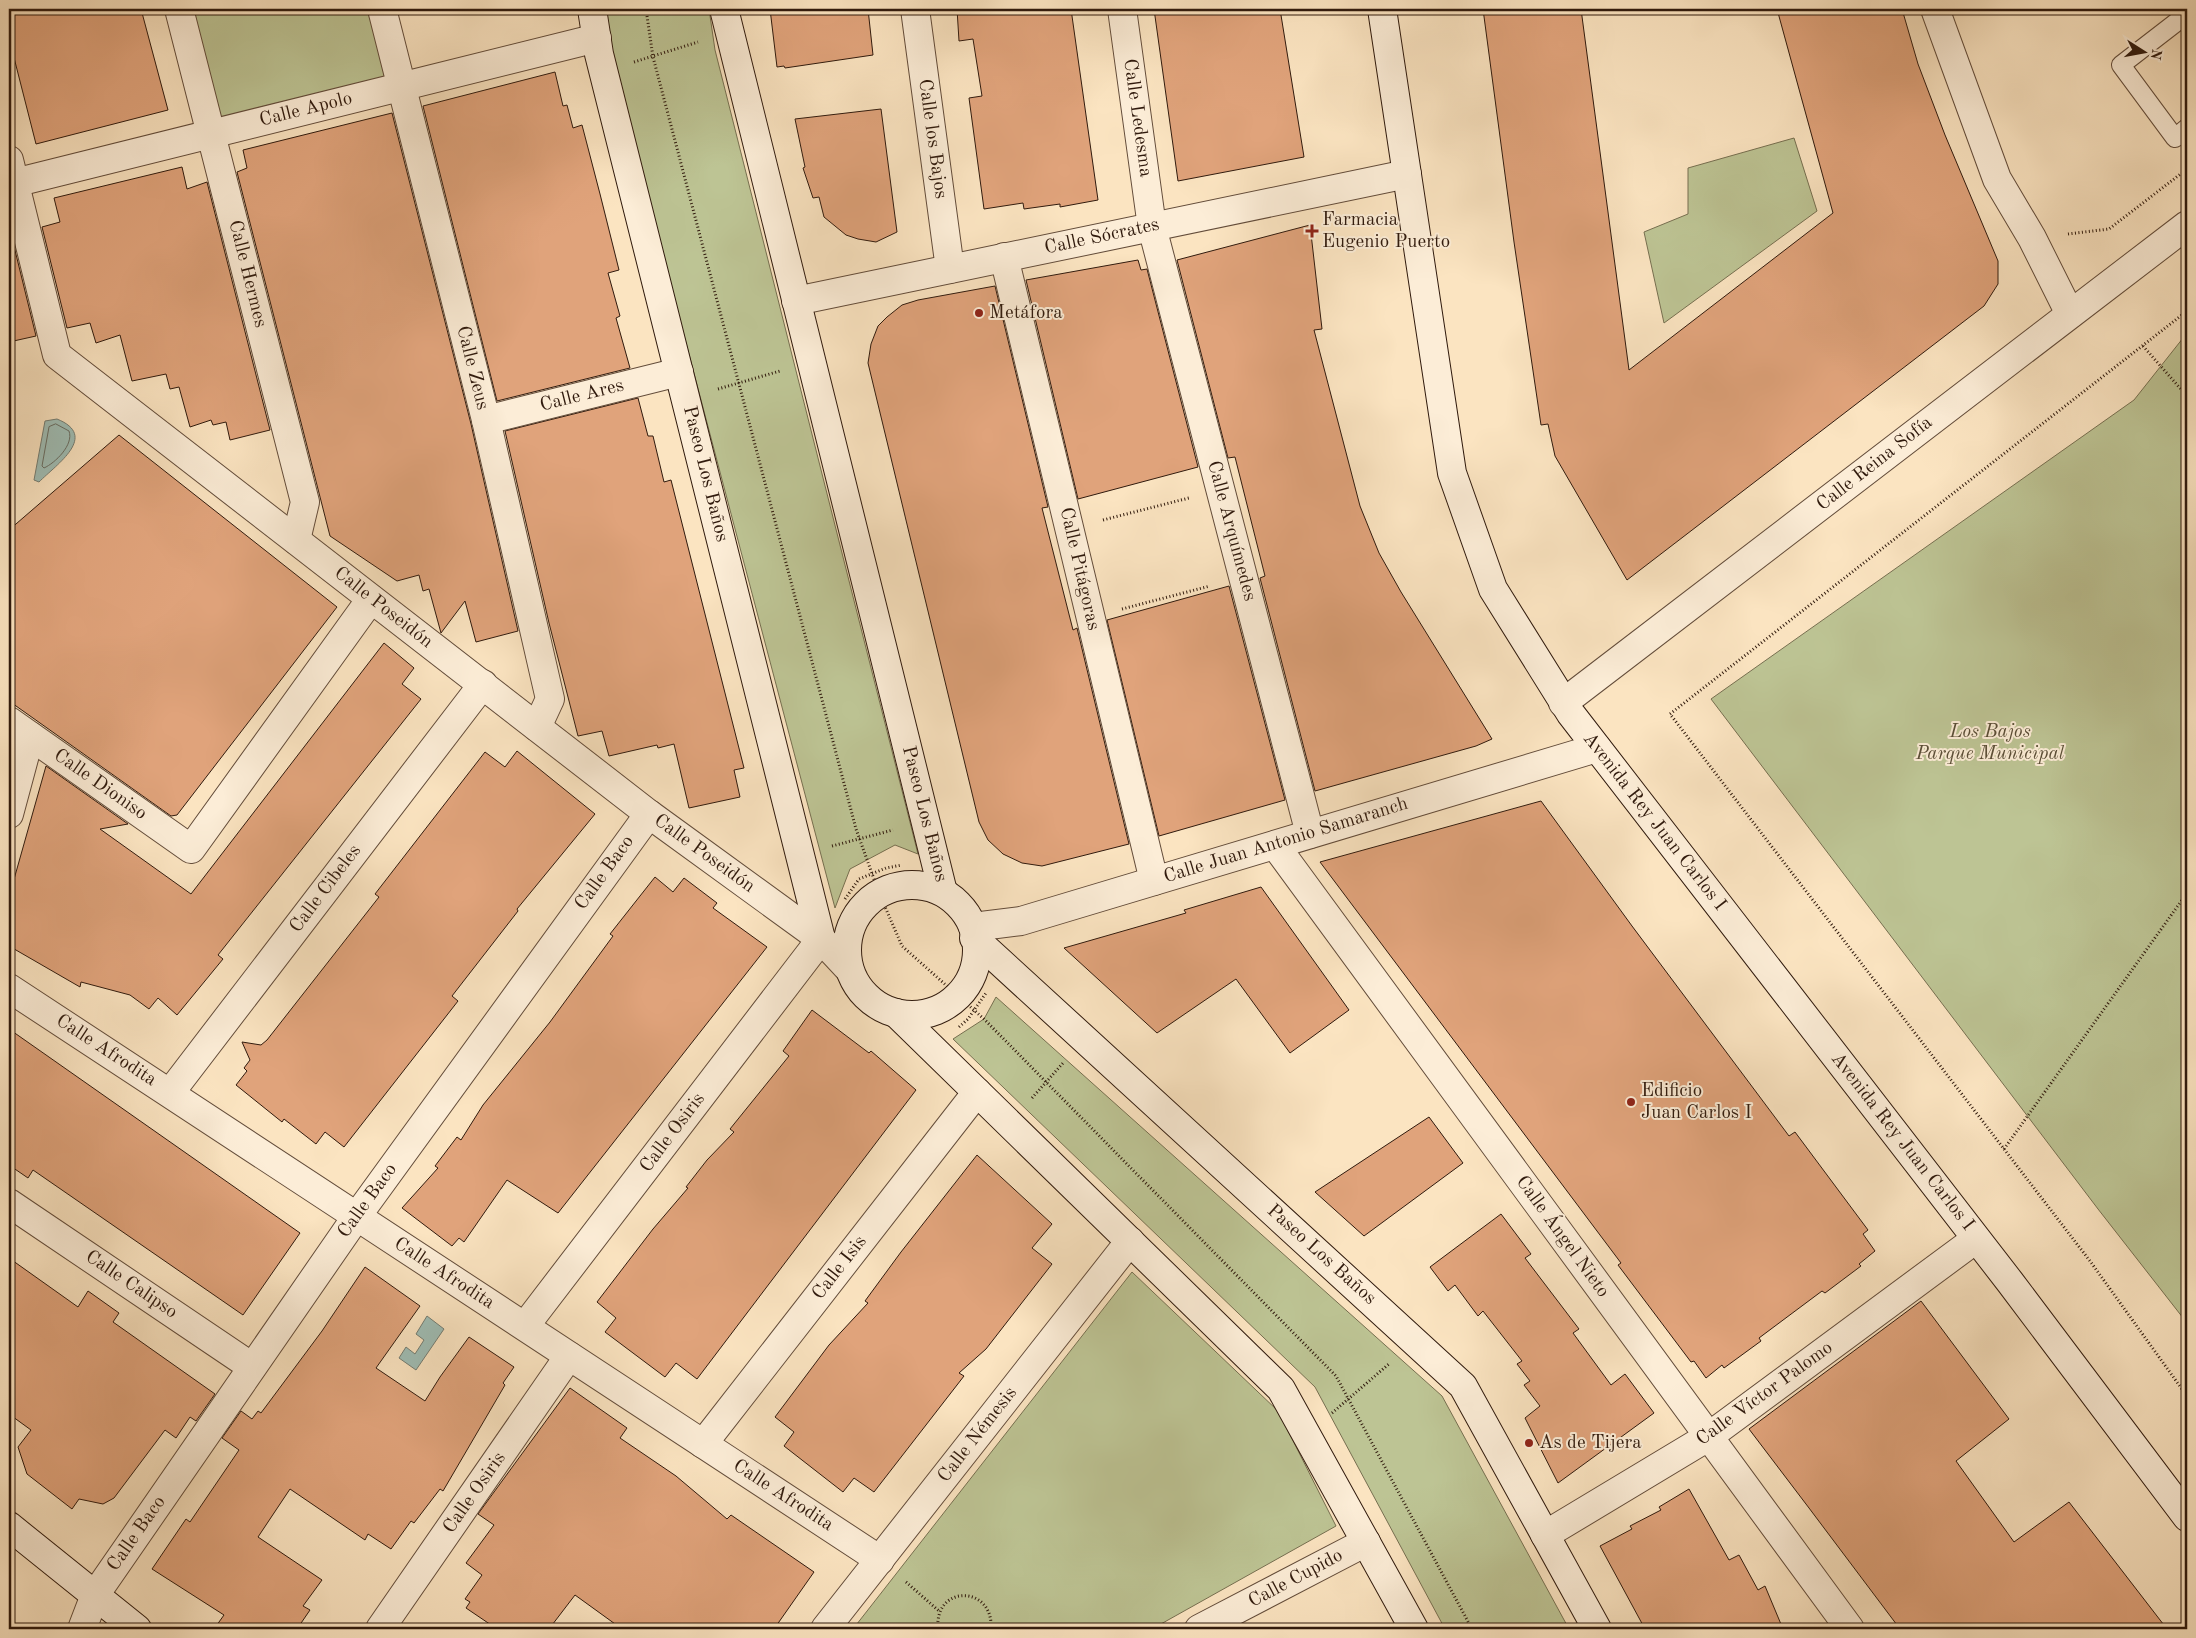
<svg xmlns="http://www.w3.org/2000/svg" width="2196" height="1638" viewBox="0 0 2196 1638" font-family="'Old Standard TT',serif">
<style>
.green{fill:#bdc494;stroke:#766f50}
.water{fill:#9fbeb6;stroke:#737c72}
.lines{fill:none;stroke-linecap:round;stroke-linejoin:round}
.shore{stroke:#686c62;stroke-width:1}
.building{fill:#e0a37b;stroke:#301a0d}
.lane-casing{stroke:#634c3a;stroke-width:20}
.street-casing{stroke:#634c3a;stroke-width:30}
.secondary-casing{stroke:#301a0d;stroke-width:30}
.path{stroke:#301a0d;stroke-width:3;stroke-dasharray:1 2.5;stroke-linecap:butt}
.lane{stroke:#fcedd7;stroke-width:18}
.street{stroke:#fcedd7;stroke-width:28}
.secondary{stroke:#fcedd7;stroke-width:28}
.poi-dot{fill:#8f2418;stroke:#fcedd7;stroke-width:2}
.labels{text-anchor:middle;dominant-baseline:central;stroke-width:4;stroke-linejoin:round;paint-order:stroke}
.street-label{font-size:19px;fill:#301a0d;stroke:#fcedd7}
.poi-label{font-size:19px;fill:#301a0d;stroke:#fcedd7;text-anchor:start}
.park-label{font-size:19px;font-style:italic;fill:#5a4d36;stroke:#fcedd7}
</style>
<rect width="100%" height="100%" fill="#fbe4c1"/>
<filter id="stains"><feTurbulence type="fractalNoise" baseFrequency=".004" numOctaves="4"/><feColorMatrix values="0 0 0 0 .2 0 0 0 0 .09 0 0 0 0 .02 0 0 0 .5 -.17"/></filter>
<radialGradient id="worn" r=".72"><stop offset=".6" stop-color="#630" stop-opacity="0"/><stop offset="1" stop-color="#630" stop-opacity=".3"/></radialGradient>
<g class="green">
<path d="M179 9H382L401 86 211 134Z"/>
<path d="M605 9H709L715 50 918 854 895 845 850 869 835 908 614 70Z"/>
<path d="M1794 138 1817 211 1664 323 1644 232 1688 214V168Z"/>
<path d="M2187 333V1323L2098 1209 1711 699 2134 400Z"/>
<path d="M996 997 1442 1396 1569 1629H1445L1315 1387 953 1039 984 1019Z"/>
<path d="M1132 1272 1278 1411 1336 1526 1152 1629H853Z"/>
</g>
<g class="water">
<path d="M57 419C99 436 57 464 39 482L34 480 45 421Z"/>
<path d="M427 1316 444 1329 416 1370 399 1358 406 1347 415 1354 424 1340 416 1334Z"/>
</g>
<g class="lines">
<path class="shore" d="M56 424 69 431C74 445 55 463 44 468L42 466 49 427Z"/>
</g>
<g class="building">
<path d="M9 9H141L168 110 36 144 9 38Z"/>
<path d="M770 9H868L873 55 785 68 784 66 777 67Z"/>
<path d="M957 9H1071L1098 200 1060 207V204L1024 209 1023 203 984 209 969 98 982 96 973 39 959 41Z"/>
<path d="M1154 9H1280L1304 157 1178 181Z"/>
<path d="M1483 9H1581L1629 370 1833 213 1777 9H1902L1918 64 1945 135 1998 261V284L1984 306 1627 580 1555 456 1548 424 1541 425 1514 242Z"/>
<path d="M555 72 563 106 567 105 573 128 582 125 600 194 619 270 608 273 620 316 616 318 630 368 497 401 423 106Z"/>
<path d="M881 109 897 232 876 242 858 239 846 235 824 217 819 197 813 198 803 168 805 167 795 119Z"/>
<path d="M392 113 471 424 518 631 476 642 465 601 441 633 429 589 423 591 419 575 397 581 330 536 237 172 247 168 243 150Z"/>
<path d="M182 167 187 189 207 182 270 430 230 440 226 422 213 425 211 420 190 427 179 387 170 389 166 374 132 381 120 335 96 343 90 323 67 328 42 227 60 222 54 198Z"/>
<path d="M1310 225 1322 329 1314 330 1360 506 1379 553 1401 592 1492 739 1476 746 1315 791 1260 578 1265 576 1235 457 1228 458 1177 260Z"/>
<path d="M9 234H11L36 336 9 342Z"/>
<path d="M1138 260 1141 270 1147 269 1198 467 1078 499 1026 280Z"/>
<path d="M995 286 1048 507 1042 508 1073 630 1077 628 1129 844 1042 866 1022 863 1003 854 988 840 979 822 868 363 871 344 878 326 887 317 902 305 918 300Z"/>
<path d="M638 398 648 436H653L664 482 671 480 744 768 734 770 740 797 689 808 674 744 658 748 657 745 609 756 602 731 578 736 549 623 505 431Z"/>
<path d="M119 435 337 607 177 815 171 816 9 701V530Z"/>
<path d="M1229 586 1285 800 1159 836 1107 620Z"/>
<path d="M384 643 414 668 402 684 421 699 218 955 223 959 177 1015 158 998 149 1009 130 995 81 982 80 987 9 946V897L46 766 128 824 100 829 191 894Z"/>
<path d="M517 751 595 814 517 909 518 911 452 996 458 1001 344 1147 325 1132 316 1144 284 1119 282 1122 236 1085 247 1071 244 1068 250 1060 242 1042 261 1045 267 1040 379 897 375 894 485 752 505 767Z"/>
<path d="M1541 801 1632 926 1789 1136 1795 1132 1868 1230 1863 1234 1875 1251 1859 1264 1861 1266 1825 1293 1822 1291 1759 1338 1761 1341 1724 1368 1722 1365 1706 1378 1694 1361 1691 1362 1618 1265 1621 1263 1320 862Z"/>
<path d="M655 877 673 892 684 878 717 903 713 908 767 947 558 1213 507 1180 464 1242 459 1238 452 1246 402 1208 438 1168 435 1166 457 1137 461 1140 483 1105 550 1022 613 936 610 934Z"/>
<path d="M1261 887 1349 1010 1290 1053 1236 979 1157 1033 1064 948 1186 913 1184 910Z"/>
<path d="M812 1010 869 1053 871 1051 916 1090 697 1379 676 1363 665 1377 605 1332 616 1318 597 1302 653 1229 688 1188 686 1187 707 1160 734 1132 730 1129 789 1056 783 1051Z"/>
<path d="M9 1029 300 1233 243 1315 33 1170 28 1178 9 1165Z"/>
<path d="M1429 1117 1463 1163 1364 1236 1315 1192Z"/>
<path d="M977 1155 1052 1224 1032 1248 1052 1264 986 1349 959 1373 964 1376 874 1492 854 1478 843 1492 784 1446 794 1432 775 1417 829 1345 868 1303 865 1301 901 1252Z"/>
<path d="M1501 1214 1531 1254 1525 1258 1579 1329 1573 1333 1611 1385 1625 1374 1654 1413 1558 1483 1525 1418 1540 1406 1524 1385 1530 1381 1517 1364 1522 1361 1483 1311 1478 1316 1455 1285 1448 1291 1430 1267Z"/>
<path d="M9 1258 78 1307 88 1291 119 1313 113 1322 215 1394 196 1421 190 1417 176 1438 165 1430 114 1498 103 1504 79 1499 72 1509 27 1474 18 1447 31 1430 9 1414Z"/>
<path d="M365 1267 420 1306 376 1368 425 1401 440 1377 469 1337 514 1367 503 1383 505 1385 443 1491 440 1489 414 1523 411 1521 391 1549 368 1534 365 1540 290 1489 258 1537 322 1580 303 1606 310 1610 297 1629H214L224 1615 152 1569 186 1519 190 1522 239 1450 222 1438 241 1411 252 1419 258 1411 261 1413 322 1331Z"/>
<path d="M1921 1301 2009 1419 1956 1461 2014 1542 2069 1502 2167 1629H1900L1809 1508 1749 1429Z"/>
<path d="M570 1388 627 1428 620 1438 676 1476 727 1519 731 1515 814 1572 774 1629H622L575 1595 549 1629H497L466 1608 470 1602 465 1599 482 1575 466 1563 494 1525 478 1514Z"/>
<path d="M1689 1489 1729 1560 1739 1555 1758 1590 1765 1586 1783 1629H1645L1600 1546 1632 1529 1630 1526 1661 1510 1659 1507Z"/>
</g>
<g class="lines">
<defs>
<path id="lane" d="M2187 14 2121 65 2175 138 2187 128"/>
<g id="street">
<path d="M179 9 305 502 296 540"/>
<path d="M382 9 486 420 550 699 537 727"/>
<path d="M915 9 950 269"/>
<path d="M1122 9 1152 227 1310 834"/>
<path d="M1935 9 1997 179 2032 238 2070 314"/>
<path d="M9 160 57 355 649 814 821 939 849 969"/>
<path d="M14 183 597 38"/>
<path d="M1004 257 1154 881"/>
<path d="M796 301 1407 174"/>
<path d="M486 420 679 372"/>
<path d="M1563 703 2187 225"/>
<path d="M9 721 191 849 371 599"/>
<path d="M9 814 30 736"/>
<path d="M1275 845 1850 1629"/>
<path d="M973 927 1021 921 1597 748"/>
<path d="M9 988 880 1560"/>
<path d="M170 1093 483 684"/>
<path d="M9 1203 252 1367"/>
<path d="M525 1326 821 939"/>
<path d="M703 1444 977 1092"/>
<path d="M1545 1535 1708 1437 1976 1239"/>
<path d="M82 1629 95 1595 357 1216 649 814"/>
<path d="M380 1629 569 1356"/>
<path d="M825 1629 1130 1241"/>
<path d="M1199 1629 1366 1542"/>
</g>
<g id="secondary">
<path d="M592 9 599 54 821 939"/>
<path d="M724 9 943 892"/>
<path d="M1382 9 1452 473 1493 589 1571 714 2010 1282 2187 1517"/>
<circle cx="912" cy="950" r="65"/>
<path d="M974 938 1463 1386 1597 1629"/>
<path d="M896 1013 1281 1389 1414 1629"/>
<path d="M9 1526 137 1629"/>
</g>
</defs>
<use href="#lane" class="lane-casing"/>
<use href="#street" class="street-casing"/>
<use href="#secondary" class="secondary-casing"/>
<g class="path">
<path d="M646 9 653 57 856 829 879 893 902 946 984 1019 1336 1376 1472 1629"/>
<path d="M634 62 698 42"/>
<path d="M2068 234 2109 229 2187 169"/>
<path d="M2187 311 1670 714 2090 1261 2187 1396"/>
<path d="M2143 346 2187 396"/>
<path d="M718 389 780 371"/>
<path d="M1103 520 1189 498"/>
<path d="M1122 609 1210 586"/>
<path d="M832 846 893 830"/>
<path d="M845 899 859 879 886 868 902 865"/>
<path d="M959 1027 968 1019 986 993"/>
<path d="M1032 1098 1063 1063"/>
<path d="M2004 1149 2187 893"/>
<path d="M1332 1413 1390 1363"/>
<path d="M906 1582 939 1611"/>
<path d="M938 1629C934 1584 994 1585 991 1629"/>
</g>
<use href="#lane" class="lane"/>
<use href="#street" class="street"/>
<use href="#secondary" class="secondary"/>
</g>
<g class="poi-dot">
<path d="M1309.5 223.5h5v5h5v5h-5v5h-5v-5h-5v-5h5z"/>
<circle cx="979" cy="313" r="5"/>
<circle cx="1631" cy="1102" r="5"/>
<circle cx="1529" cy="1443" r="5"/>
</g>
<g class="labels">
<g class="street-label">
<text transform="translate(306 110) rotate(-14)">Calle Apolo</text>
<text transform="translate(1137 118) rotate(82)">Calle Ledesma</text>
<text transform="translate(932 139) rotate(82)">Calle los Bajos</text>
<text transform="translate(1102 237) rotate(-12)">Calle Sócrates</text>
<text transform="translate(247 274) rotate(76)">Calle Hermes</text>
<text transform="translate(472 368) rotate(76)">Calle Zeus</text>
<text transform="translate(582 396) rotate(-14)">Calle Ares</text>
<text transform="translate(1875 464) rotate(-38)">Calle Reina Sofía</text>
<text transform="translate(705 474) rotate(76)">Paseo Los Baños</text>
<text transform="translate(1231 531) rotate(75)">Calle Arquímedes</text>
<text transform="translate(1079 569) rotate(77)">Calle Pitágoras</text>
<text transform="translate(383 608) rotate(38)">Calle Poseidón</text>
<text transform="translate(100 785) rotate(35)">Calle Dioniso</text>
<text transform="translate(924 814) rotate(76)">Paseo Los Baños</text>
<text transform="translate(1654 822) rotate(52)">Avenida Rey Juan Carlos I</text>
<text transform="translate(1286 841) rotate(-17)">Calle Juan Antonio Samaranch</text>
<text transform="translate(704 854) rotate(36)">Calle Poseidón</text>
<text transform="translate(605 873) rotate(-54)">Calle Baco</text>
<text transform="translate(326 889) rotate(-53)">Calle Cibeles</text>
<text transform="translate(106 1051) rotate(33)">Calle Afrodita</text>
<text transform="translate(673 1133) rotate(-53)">Calle Osiris</text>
<text transform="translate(1902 1142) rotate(52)">Avenida Rey Juan Carlos I</text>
<text transform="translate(368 1201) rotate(-54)">Calle Baco</text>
<text transform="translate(1562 1237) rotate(54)">Calle Ángel Nieto</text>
<text transform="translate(1321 1255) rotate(42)">Paseo Los Baños</text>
<text transform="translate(840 1268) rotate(-52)">Calle Isis</text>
<text transform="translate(444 1274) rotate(33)">Calle Afrodita</text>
<text transform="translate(131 1285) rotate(34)">Calle Calipso</text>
<text transform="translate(1765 1394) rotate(-36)">Calle Víctor Palomo</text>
<text transform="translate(978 1435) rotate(-52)">Calle Némesis</text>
<text transform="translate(475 1493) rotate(-55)">Calle Osiris</text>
<text transform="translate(783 1496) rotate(33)">Calle Afrodita</text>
<text transform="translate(137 1534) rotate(-55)">Calle Baco</text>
<text transform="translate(1296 1579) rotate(-28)">Calle Cupido</text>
</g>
<g class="poi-label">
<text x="1322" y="220">Farmacia<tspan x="1322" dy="22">Eugenio Puerto</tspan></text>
<text x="989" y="313">Metáfora</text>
<text x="1641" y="1091">Edificio<tspan x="1641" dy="22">Juan Carlos I</tspan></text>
<text x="1539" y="1443">As de Tijera</text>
</g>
<g class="park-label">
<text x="1990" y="732">Los Bajos<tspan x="1990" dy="22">Parque Municipal</tspan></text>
</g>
</g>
<rect width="2196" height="1638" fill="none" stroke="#fbe4c1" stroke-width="30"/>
<rect x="10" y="10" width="2176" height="1618" fill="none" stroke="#301a0d" stroke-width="2.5"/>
<rect x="15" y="15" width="2166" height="1608" fill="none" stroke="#301a0d"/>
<g transform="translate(2144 52) rotate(101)" stroke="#fcedd7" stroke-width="4" paint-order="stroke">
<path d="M0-4L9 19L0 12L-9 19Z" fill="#301a0d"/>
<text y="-8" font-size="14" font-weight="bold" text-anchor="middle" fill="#301a0d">N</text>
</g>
<rect width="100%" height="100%" filter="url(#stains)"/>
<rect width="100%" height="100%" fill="url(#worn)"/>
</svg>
